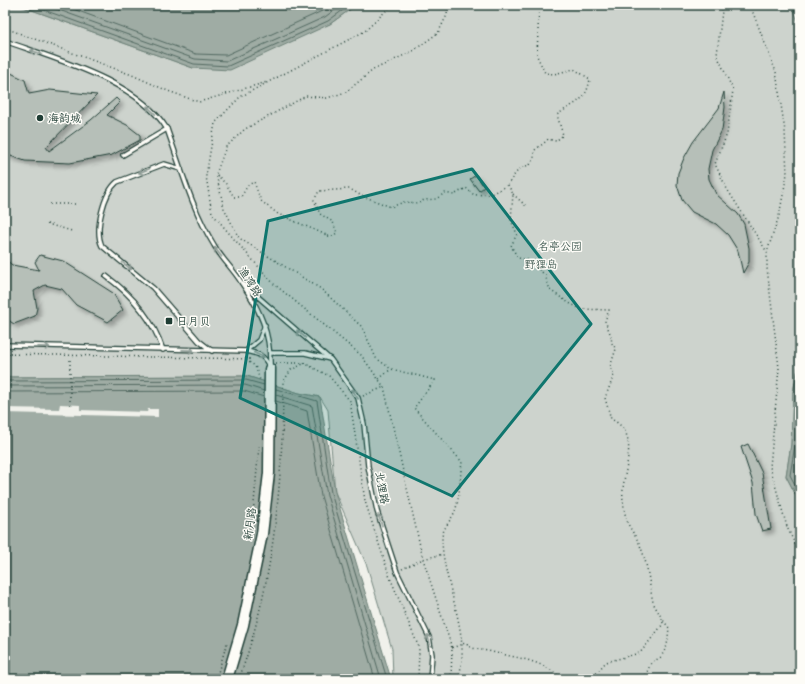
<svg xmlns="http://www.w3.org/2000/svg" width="805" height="684" viewBox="0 0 805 684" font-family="Pangolin,'LXGW WenKai TC',sans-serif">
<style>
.green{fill:#cdd3cd;stroke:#768880}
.water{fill:#9faca4;stroke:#6c8077}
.pier{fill:#f0f1eb}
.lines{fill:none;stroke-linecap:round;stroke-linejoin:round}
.shore{stroke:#526961;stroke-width:1}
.building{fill:#b6bfb8;stroke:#1f3d34;filter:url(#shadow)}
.lane-casing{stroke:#1f3d34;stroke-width:6}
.secondary-casing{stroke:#1f3d34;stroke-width:13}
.path{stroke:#1f3d34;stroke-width:1.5;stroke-dasharray:1 3;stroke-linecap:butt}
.lane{stroke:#fdfcf7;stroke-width:3.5}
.secondary{stroke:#fdfcf7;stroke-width:10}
.oneway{stroke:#8e9c96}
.marked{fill:#0f766e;fill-opacity:0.2;stroke:#0f766e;stroke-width:3;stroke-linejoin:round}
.poi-dot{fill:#1f3d34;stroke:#fdfcf7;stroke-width:1.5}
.labels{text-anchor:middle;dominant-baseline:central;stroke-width:3;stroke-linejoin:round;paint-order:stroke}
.poi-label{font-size:11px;fill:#1f3d34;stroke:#fdfcf7;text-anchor:start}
.park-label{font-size:11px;fill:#425b53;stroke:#fdfcf7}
.street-label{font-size:11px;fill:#1f3d34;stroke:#fdfcf7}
</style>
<defs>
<filter id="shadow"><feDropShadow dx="3.5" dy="3.5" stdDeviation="2" flood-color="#0004"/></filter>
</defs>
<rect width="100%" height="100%" fill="#f0f1eb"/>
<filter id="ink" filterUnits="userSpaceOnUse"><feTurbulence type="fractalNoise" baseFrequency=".025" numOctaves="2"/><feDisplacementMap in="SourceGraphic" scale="8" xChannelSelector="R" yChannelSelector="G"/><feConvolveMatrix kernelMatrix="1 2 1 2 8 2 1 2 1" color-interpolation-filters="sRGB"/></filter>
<g filter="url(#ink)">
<path class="green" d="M5 5H18L193 68 330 24 356 5H792L800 27V359L793 392 791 445 786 476 800 503V679H393L392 649 367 566 335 492 328 410 320 397 299 393 247 376 5 377Z"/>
<g class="water">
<path d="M18 5H356L330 24 230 70 193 68Z"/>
<path d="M800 359V503L786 476 791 444 793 392Z"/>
<path d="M247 376 299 393 320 397 335 492 391 679H5V377Z"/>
</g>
<path class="pier" d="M60 404 80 405V410L147 412 148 409H158V417L5 413V408L59 409Z"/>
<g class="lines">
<g class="shore">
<path d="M30 5 194 64 228 66 328 21 350 5"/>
<path d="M45 5 195 59 227 61 325 17 341 5"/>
<path d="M62 5 196 54 226 55 322 11 331 5"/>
<path d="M800 378 797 392 795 445 790 475 800 494"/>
<path d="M5 381 246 380 264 385"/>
<path d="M5 386 245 385 264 391"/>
<path d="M276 389 317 401 331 493 387 679"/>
<path d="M5 392 244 391 264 397"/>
<path d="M276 395 312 406 327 495 381 679"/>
<path d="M276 401 307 411 321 496 375 679"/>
</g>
</g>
<g class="building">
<path d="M5 70 25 80 29 94 50 90 97 95 46 147 49 151 91 120 116 98 120 102 107 115 127 125 140 135V140L112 155 70 163 25 161 5 154Z"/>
<path d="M724 92 725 107 722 130 712 150 708 169 709 179 716 194 738 214 744 224 749 248V262L743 273 738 251 728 235 716 224 692 212 682 200 677 185 678 173 684 158 693 142 719 108Z"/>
<path d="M476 175 484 187 479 191 470 179Z"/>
<path d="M40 255 63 261 113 293 123 310 108 322 76 305 62 289 45 285 34 291 37 308 35 316 14 324 5 318V259L12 265 39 270 35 262Z"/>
<path d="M748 444 762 473 771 529 762 531 756 514 753 483 741 447Z"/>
</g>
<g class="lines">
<defs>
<g id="lane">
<path d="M5 41C55 59 138 81 167 129 181 168 192 209 214 245 221 258 233 269 241 282 260 309 271 334 270 367"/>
<path d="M123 155 167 129"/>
<path d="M181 169 164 164 117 182C104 193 94 230 102 246L153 288 199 341 212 351"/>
<path d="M106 276C132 295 153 319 163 350"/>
<path d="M242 283 331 360 358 398 364 424 368 466 377 511 397 572 429 637 432 655 430 679"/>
<path d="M5 345 246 351C260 354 264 355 270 368"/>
<path d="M246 351 259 340 265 325"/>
<path d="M270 353H305L330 359"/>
</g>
<path id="secondary" d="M227 679 243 625 262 534 269 473 270 369"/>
</defs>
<use href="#lane" class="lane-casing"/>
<use href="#secondary" class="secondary-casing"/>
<g class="path">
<path d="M392 5 365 31 240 97 215 123 206 176 212 213 234 239 274 284 361 355 384 387 423 559 452 648 451 679"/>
<path d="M448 5 447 15 438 33 413 51 373 70 346 92 327 98 306 96 245 129 226 147 216 174 224 208 239 238 321 289 362 327 376 358 391 369 435 380 414 408 462 462C460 476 460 498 455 511 452 519 442 529 442 538 442 583 473 635 458 679"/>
<path d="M539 5 537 56 545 73 554 74 574 69 590 79C586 103 574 102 557 115L563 135 556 141 548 139C544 144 539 146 534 151V157L530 165C518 167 514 175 508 185L513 194 511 220 517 234 511 246 518 258 529 260 545 275 550 290 569 303 581 309 609 310 605 321 612 338 611 342 616 349 610 367 614 375 605 398 611 419C644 435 620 473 623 500 624 507 625 517 628 524 632 532 638 539 641 548 648 565 649 584 653 602 656 610 662 615 663 624L640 653 606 662 591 679"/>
<path d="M720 5 722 11 717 55 733 90 727 134 715 164 727 189 767 252"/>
<path d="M750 5 776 72 785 131 787 174 779 216 767 252V268L779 368 770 467 787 527 800 555"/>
<path d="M5 28 132 75 168 91 199 102 267 82"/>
<path d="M217 175 226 184 234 197H241L248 185 254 182 261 201 278 214 331 237 337 233 333 222 320 214 314 200 319 191 350 189 360 195 391 207 404 202 419 203 424 200 436 199 445 193 454 195 466 188 474 195 491 194 508 185"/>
<path d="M513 194 527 207"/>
<path d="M50 204H78"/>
<path d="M47 224 72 231"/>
<path d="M5 354 253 359"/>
<path d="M246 360 255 366 260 380"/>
<path d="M276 363H304L329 376 350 401 365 501 389 575 419 648 418 679"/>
<path d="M379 379 391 369"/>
<path d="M363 396 384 387"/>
<path d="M70 405V357"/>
<path d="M251 538 259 446"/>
<path d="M402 569 423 559 443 554"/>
<path d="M452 648 465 643C473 650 478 649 488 651 515 658 542 659 562 679"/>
<path d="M216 679 227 643"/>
<path d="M239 679C274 582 283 484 283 382L291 370 303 364"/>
<path d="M644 679 651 663 661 657 667 646 669 628 663 620"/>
</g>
<use href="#lane" class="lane"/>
<use href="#secondary" class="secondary"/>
</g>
<defs><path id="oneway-shaft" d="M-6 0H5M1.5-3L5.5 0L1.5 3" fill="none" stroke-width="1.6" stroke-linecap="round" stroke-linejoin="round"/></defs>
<g class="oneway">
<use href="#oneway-shaft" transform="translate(36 52) rotate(-161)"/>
<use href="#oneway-shaft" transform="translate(151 110) rotate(-136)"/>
<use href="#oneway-shaft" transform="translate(144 171) rotate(159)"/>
<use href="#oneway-shaft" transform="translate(218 252) rotate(-127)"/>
<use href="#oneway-shaft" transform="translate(127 266) rotate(38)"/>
<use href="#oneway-shaft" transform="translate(301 334) rotate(-139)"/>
<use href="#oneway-shaft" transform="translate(44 347) rotate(1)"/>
<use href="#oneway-shaft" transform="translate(188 350) rotate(1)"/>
<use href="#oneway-shaft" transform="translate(259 355) rotate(25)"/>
<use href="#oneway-shaft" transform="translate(355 394) rotate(-123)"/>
<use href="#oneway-shaft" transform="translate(380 520) rotate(-109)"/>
<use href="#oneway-shaft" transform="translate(429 640) rotate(-104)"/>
</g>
</g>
<path class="marked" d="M472 169 591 324 452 496 240 398 268 221Z"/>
<g class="poi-dot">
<circle cx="40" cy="118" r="4"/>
<rect x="165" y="317" width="8" height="8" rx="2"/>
</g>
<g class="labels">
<g class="poi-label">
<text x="48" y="118">海韵城</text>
<text x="177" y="321">日月贝</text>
</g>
<g class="park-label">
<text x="560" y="246">名亭公园</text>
<text x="541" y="264">野狸岛</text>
</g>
<g class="street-label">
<text transform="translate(250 282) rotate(57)">渔湾路</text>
<text transform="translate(382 488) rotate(80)">北狸路</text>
<text transform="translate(250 524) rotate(-82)">新月路</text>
</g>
</g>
<rect width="805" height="684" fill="none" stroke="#fdfcf7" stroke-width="20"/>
<rect x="10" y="10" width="785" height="664" fill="none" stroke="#1f3d34" stroke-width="1.5" filter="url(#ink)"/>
</svg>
